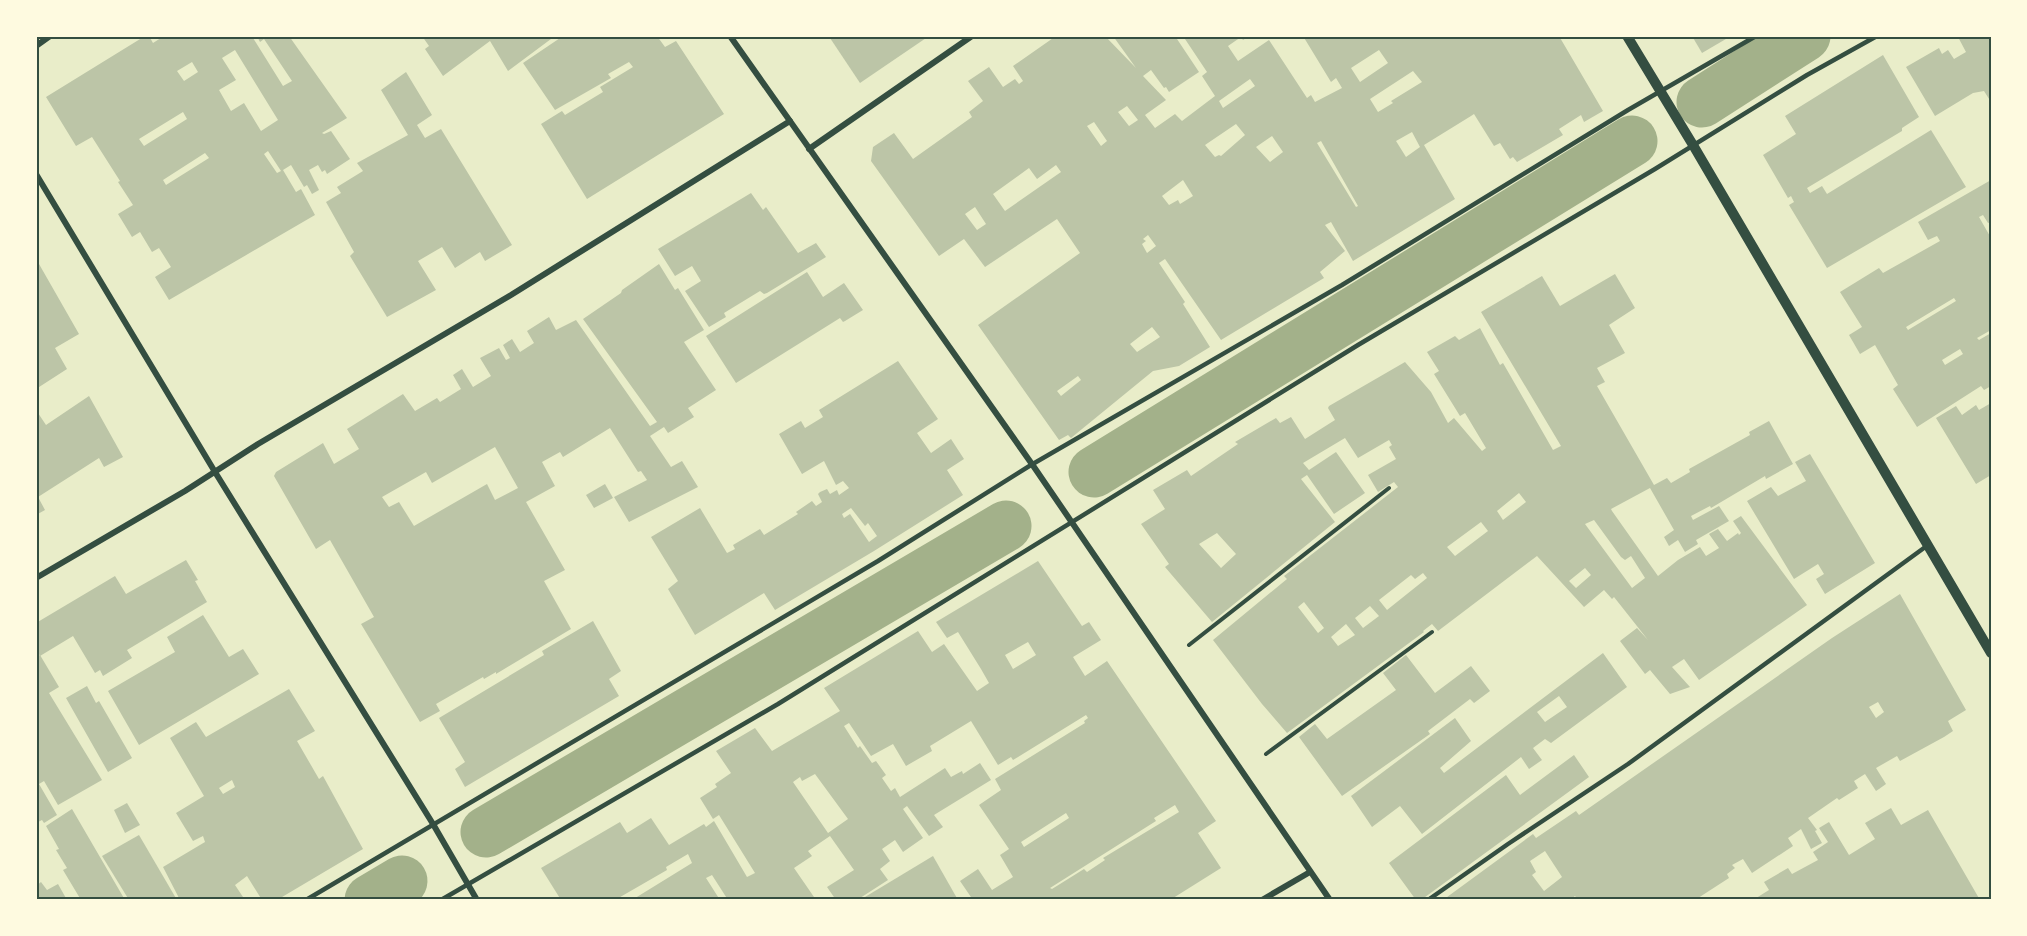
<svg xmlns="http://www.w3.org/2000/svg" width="2027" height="936" viewBox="0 0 2027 936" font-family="'Golos Text',sans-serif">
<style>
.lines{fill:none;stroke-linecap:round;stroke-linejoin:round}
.canal{stroke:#a3b18a;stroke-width:51}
.building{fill:#bcc5a7;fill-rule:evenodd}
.path{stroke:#344e41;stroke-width:4}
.service{stroke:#344e41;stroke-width:4.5}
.minor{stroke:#344e41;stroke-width:6}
.tertiary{stroke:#344e41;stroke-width:10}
.neatline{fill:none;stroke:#344e41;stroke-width:2}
</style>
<rect width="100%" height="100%" fill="#e9edc9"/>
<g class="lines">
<g class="canal">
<path d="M1702 102 1805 36"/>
<path d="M1094 472 1632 141"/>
<path d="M486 832 1006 526"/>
<path d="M370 900 402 881"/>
</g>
</g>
<g class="building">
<path d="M145 36H149L153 43 164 36H256L253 38 283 86 292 81 264 39 260 42 257 36H289L347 118 322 133 324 134 331 131 350 159 327 174 325 170 322 172 318 165 309 170 319 190 312 194 307 185 304 187 291 165 283 170 296 192 301 189 315 215 169 300 155 277 171 267 159 248 152 252 140 232 132 237 118 214 133 205 118 182 120 181 92 137 76 146 46 97ZM235 50 278 120 261 131 244 103 231 111 219 90 236 80 222 58ZM192 62 198 72 184 81 177 71ZM183 112 187 119 144 146 139 139ZM268 151 281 171 277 173 264 154ZM205 153 209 158 166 185 163 180Z"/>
<path d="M422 36H555L508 71 490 41 443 76 425 49 429 46Z"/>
<path d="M563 36H657L665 47 676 41 724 114 587 199 541 124 562 111 565 115 603 92 600 87 633 67 629 62 608 74 611 78 555 110 523 63Z"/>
<path d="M833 36H929L860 83 830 38Z"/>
<path d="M1056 36H1105L1136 68 1113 36H1175L1199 72 1169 92 1166 87 1164 88 1151 70 1143 76 1166 100 1145 115 1155 128 1175 114 1182 121 1215 96 1202 76 1207 72 1183 36H1249L1243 40 1241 37 1228 46 1238 61 1269 40 1307 98 1311 95 1315 102 1342 88 1336 78 1331 82 1303 36H1559L1603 111 1584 122 1581 115 1559 129 1563 135 1517 162 1513 157 1510 159 1500 143 1494 146 1474 114 1471 116 1424 145 1455 199 1353 261 1331 222 1325 225 1345 251 1320 272 1324 278 1221 340 1165 259 1159 263 1185 302 1183 304 1210 347 1179 366 1153 371 1071 438 1068 435 1059 440 978 325 1080 253 1057 219 985 267 964 239 939 256 871 161 873 147 894 133 913 159 972 117 969 112 983 101 968 81 989 67 1003 87 1015 79 1019 84 1023 81 1013 66ZM1379 50 1388 63 1360 82 1351 68ZM1413 71 1422 82 1391 101 1393 103 1378 112 1370 99ZM1250 79 1255 86 1223 108 1219 101ZM1127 106 1138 120 1129 126 1118 112ZM1094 122 1107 141 1101 146 1087 126ZM1236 124 1245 135 1221 156 1219 155 1215 157 1205 145ZM1412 132 1420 147 1406 157 1396 141ZM1272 136 1283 152 1270 162 1256 147ZM1321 141 1358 206 1356 207 1317 143ZM1056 165 1061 172 1005 211 993 194 1029 168 1037 179ZM1183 180 1193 196 1180 204 1178 200 1169 205 1162 196ZM975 207 986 224 977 230 965 214ZM1148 235 1156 246 1147 253 1142 244 1146 241 1143 239ZM1152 327 1160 337 1137 352 1130 344ZM1078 376 1081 380 1061 396 1057 391Z"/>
<path d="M1692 36H1731L1702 53Z"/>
<path d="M1960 36H1991V102L1984 91 1973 93 1935 116 1906 67 1939 48 1942 54 1948 50 1954 59 1966 52 1958 37Z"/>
<path d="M1883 55 1919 117 1902 128V131L1807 188 1810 193 1822 186 1827 194 1931 130 1966 187 1827 268 1789 205 1794 202 1791 196 1788 198 1763 155 1796 134 1785 116Z"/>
<path d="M406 72 432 115 417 125 425 138 441 129 512 245 485 261 480 252 455 268 442 247 418 261 436 290 387 317 350 256 354 252 326 202 341 193 337 187 363 171 357 163 408 135 381 90Z"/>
<path d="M1991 180V222L1988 223 1983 215 1979 217 1991 238V330L1977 338 1979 340 1991 333V386L1984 390 1981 386 1917 427 1893 389 1898 385 1875 345 1860 354 1849 335 1862 327 1840 292 1879 268 1883 273 1940 241 1937 236 1928 240 1918 222ZM1954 298 1956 301 1908 330 1906 327ZM1960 349 1963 354 1945 365 1942 360Z"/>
<path d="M751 193 763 210 766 207 798 253 816 243 826 257 767 293 764 294 760 291 724 313 726 317 709 327 685 291 701 281 692 266 675 276 658 249Z"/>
<path d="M39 264 79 334 55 348 67 369 36 389V266Z"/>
<path d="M659 264 675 290 678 288 704 330 684 342 716 390 688 408 694 417 668 433 664 427 650 436 671 467 682 461 698 487 629 522 614 497 647 480 641 471 638 472 610 428 563 457 560 452 542 462 555 486 526 502 565 570 544 581 571 629 496 674V672L484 679 483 677 436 704 440 711 420 722 361 624 374 617 330 540 316 549 274 476 276 472 323 443 334 464 359 449 347 429 403 394 415 411 437 398 440 402 461 389 453 375 462 369 473 387 491 376 480 358 499 348 506 360 510 358 503 345 512 339 520 352 534 343 527 331 549 317 556 330 576 320 650 426 657 422 583 319 621 293 622 290ZM495 447 518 488 495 500 487 484 414 526 399 502 389 507 382 497 426 472 432 483Z"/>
<path d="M807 272 823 297 844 283 863 310 845 321 843 322 840 318 736 383 706 336Z"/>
<path d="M1615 274 1635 308 1609 325 1625 353 1597 368 1605 382 1597 386 1654 485 1667 478 1671 483 1690 472 1689 469 1750 435 1749 432 1769 421 1793 464 1766 479 1765 476 1711 508 1710 506 1691 516 1693 520 1719 506 1729 521 1696 540 1698 544 1685 552 1678 540 1669 546 1664 537 1674 530 1650 488 1611 509 1612 511 1658 576 1678 560 1700 547 1706 556 1719 548 1709 534 1718 529 1727 541 1738 533 1739 535 1741 533 1733 521 1741 516 1807 605 1699 680 1684 659 1672 667 1690 687 1670 694 1650 670 1645 674 1620 641 1637 628 1648 640 1614 597 1612 599 1604 590 1584 607 1537 556 1438 631 1432 624 1423 631 1424 632 1287 733 1262 704 1213 640 1287 579 1284 576 1398 487 1394 482 1378 492 1368 475 1396 459 1389 447 1392 445 1389 440 1358 458 1345 438 1303 463 1309 470 1336 452 1365 493 1334 514 1307 475 1301 479 1335 522 1212 622 1165 567 1169 564 1141 524 1165 509 1153 490 1187 470 1191 476 1238 444 1235 442 1276 418 1280 423 1291 417 1305 439 1335 420 1328 408 1329 406 1405 362 1431 392 1448 423 1454 418 1482 451 1486 448 1465 413 1460 416 1434 374 1439 371 1427 352 1455 336 1459 340 1480 328 1500 365 1503 363 1553 450 1561 446 1481 312 1542 276 1560 306ZM1519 493 1526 502 1503 520 1497 511ZM1594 520 1621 557 1625 560 1631 556 1645 578 1632 588 1585 524ZM1481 522 1488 531 1455 556 1447 547ZM1217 533 1236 554 1221 568 1199 544ZM1585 568 1591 575 1576 588 1569 581ZM1423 573 1427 578 1387 610 1379 600 1411 575 1415 579ZM1304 602 1324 628 1318 633 1298 607ZM1370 606 1379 616 1363 628 1355 618ZM1346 624 1355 635 1338 646 1331 637Z"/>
<path d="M898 361 938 419 917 433 931 453 951 439 964 459 947 470 963 495 874 551 775 610 764 593 695 635 668 589 678 581 651 537 700 508 727 553 735 549 733 545 760 529 764 535 798 514 796 512 812 501 816 506 822 502 818 494 820 492 827 489 830 494 837 490 839 495 849 488 843 481 836 485 824 461 802 474 779 434 801 421 805 428 823 417 819 410ZM851 508 865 526 868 523 877 536 869 542 850 514 844 518 842 514Z"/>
<path d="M89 396 123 457 104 467 99 458 38 497 45 510 36 515V410L46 425Z"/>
<path d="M1991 403V475L1976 484 1936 418 1956 406 1962 415 1976 405 1979 410Z"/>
<path d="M1810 454 1875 563 1825 594 1816 579 1824 574 1818 564 1794 579 1747 501 1771 487 1778 496 1806 481 1795 462Z"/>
<path d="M605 484 613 498 594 508 586 495Z"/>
<path d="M186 560 198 580 195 581 207 602 127 650 132 658 103 676 100 670 95 673 73 636 40 656 36 649V623L115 576 126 594Z"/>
<path d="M1038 561 1082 626 1089 622 1101 640 1073 657 1085 676 1107 661 1216 821 1198 833 1221 868 1170 900H973L960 881 978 869 992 890 1013 877 1000 855 1009 849 979 805 1001 790 995 779 1085 723 1084 721 1088 718 1086 715 1013 760 1011 757 998 765 971 721 930 746 932 751 906 766 893 744 871 756 849 723 844 726 858 748 860 746 872 763 876 761 886 775 882 778 891 791 895 788 900 797 945 768 951 777 962 771 963 774 980 763 991 780 934 815 943 827 929 836 907 806 903 809 923 838 903 852 895 840 882 849 890 861 880 869 888 880 857 900H836L827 887 854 870 830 836 808 851 812 856 794 868 814 897 809 900H728L712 875 706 878 720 900H632L692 863 688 854 666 867 667 870 615 900H561L541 868 620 822 627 833 651 818 669 845 704 824 706 827 714 821 747 877 755 873 719 815 713 819 700 798 717 787 715 784 731 773 716 751 755 728 772 751 840 711 824 688 918 631 932 652 944 644 977 691 989 683 981 669 958 632 947 638 936 622ZM1028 642 1036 655 1013 669 1005 655ZM815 774 848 819 828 833 793 782 800 777 802 781ZM1175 805 1179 812 1103 858 1105 860 1087 872 1084 869 1052 889 1050 888 1156 821 1154 818ZM1066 813 1069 818 1024 847 1021 842Z"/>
<path d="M1900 594 1966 710 1948 721 1953 731 1944 737 1900 761 1897 756 1876 768 1886 784 1879 789 1876 791 1865 774 1854 781 1858 788 1839 800 1837 798 1808 818 1817 830 1815 831 1822 843 1811 849 1801 829 1788 838 1793 846 1752 873 1743 859 1732 865 1735 868 1727 874 1729 878 1695 900H1578L1575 896 1570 900H1443L1533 834 1536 838 1576 811 1579 815 1832 638ZM1878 702 1884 712 1876 718 1869 707ZM1545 851 1562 877 1544 891 1532 875 1536 872 1530 861Z"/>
<path d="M203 615 229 657 243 649 259 674 139 745 108 691 175 652 167 637Z"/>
<path d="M593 621 621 671 609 679 619 696 465 787 455 769 465 762 439 718 544 655 542 651Z"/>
<path d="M1603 653 1627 687 1551 743 1545 739 1533 748 1542 760 1529 769 1521 757 1422 834 1400 806 1372 827 1351 796 1455 718 1471 741 1440 768 1444 773ZM1559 696 1567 707 1545 722 1537 712Z"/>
<path d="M40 655 59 687 49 693 102 780 58 805 44 781 39 784 57 815 44 823 42 820 36 823V657Z"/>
<path d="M1406 655 1435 693 1471 666 1490 691 1474 703 1470 699 1428 731 1430 734 1342 796 1299 737 1315 724 1327 739 1396 690 1383 673Z"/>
<path d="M87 686 96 703 99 701 132 758 108 772 66 698Z"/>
<path d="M289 689 315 731 297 741 319 779 323 776 363 849 277 900H262L247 876 235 885 245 900H180L163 867 205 842 203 836 193 841 176 813 204 796 170 738 196 722 206 737ZM232 780 235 787 223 794 219 788Z"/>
<path d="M1574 755 1589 777 1421 900H1416L1389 863 1506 775 1520 795Z"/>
<path d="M127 803 140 825 125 833 114 810Z"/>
<path d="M1891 808 1901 825 1928 810 1980 900H1753L1769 890 1764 882 1788 868 1792 874 1818 860 1813 852 1828 842 1819 828 1829 822 1849 855 1875 839 1865 823Z"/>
<path d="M72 809 125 900H81L63 870 67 868 56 850 59 849 46 826Z"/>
<path d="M139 835 177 900H129L102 856Z"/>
<path d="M933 856 958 900H860Z"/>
<path d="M41 882 47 890 58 884 67 900H36V886Z"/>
</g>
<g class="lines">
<g class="path">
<path d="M1189 645 1389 488"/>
<path d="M1266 754 1432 632"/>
</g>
<g class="service">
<path d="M306 900 878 561 1031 465 1342 285 1628 110 1756 36"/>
<path d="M441 900 778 704 1358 345 1655 169 1807 75 1877 36"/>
<path d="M1428 900 1508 844 1628 764 1928 545"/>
</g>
<g class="minor">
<path d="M730 36 1034 467 1330 900"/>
<path d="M36 46 50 36"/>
<path d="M809 149 972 36"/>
<path d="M36 174 215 472 433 824 477 900"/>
<path d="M36 578 185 491 258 444 511 295 790 121"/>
<path d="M1262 900 1310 872"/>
</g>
<path class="tertiary" d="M1627 36 1693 145 1991 653"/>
</g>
<rect width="2027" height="936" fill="none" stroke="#fefae0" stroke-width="75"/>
<rect x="38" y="38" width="1952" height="860" class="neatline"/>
</svg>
